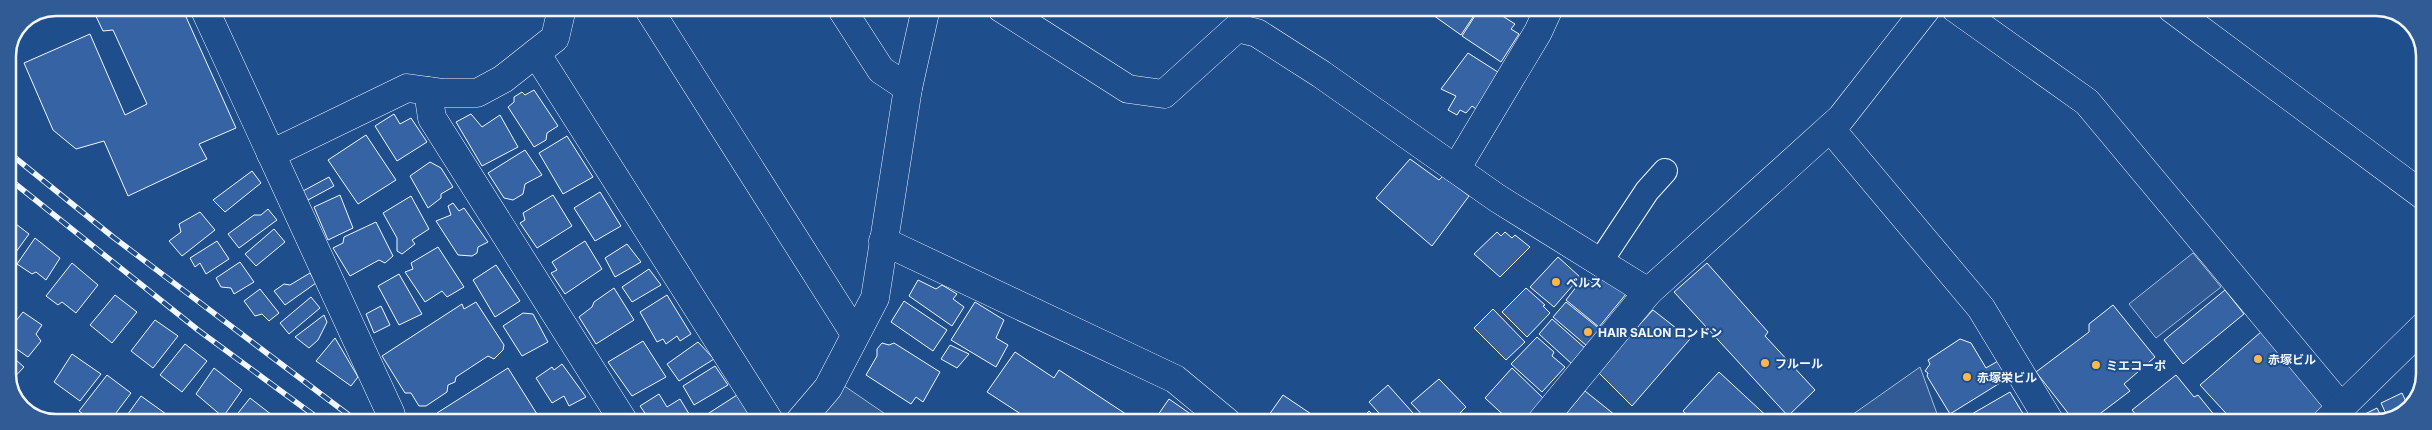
<svg xmlns="http://www.w3.org/2000/svg" width="2432" height="430" viewBox="0 0 2432 430" font-family="Inter,'Noto Sans JP',sans-serif">
<style>
.built{fill:#305b95;stroke:#a8bbd7}
.building{fill:#3563a3;stroke:#f2f6ff}
.lines{fill:none;stroke-linecap:round;stroke-linejoin:round}
.pedestrian-casing{stroke:#f2f6ff;stroke-width:26}
.minor-casing{stroke:#f2f6ff;stroke-width:29}
.pedestrian{stroke:#1f4e8c;stroke-width:24}
.minor{stroke:#1f4e8c;stroke-width:28}
.rail-casing{stroke:#f2f6ff;stroke-width:5.5}
.rail{stroke:#1f4e8c;stroke-width:4;stroke-dasharray:11;stroke-linecap:butt}
.poi-dot{fill:#ffb74d;stroke:#1f4e8c;stroke-width:2}
.labels{text-anchor:middle;dominant-baseline:central;stroke-width:4;stroke-linejoin:round;paint-order:stroke}
.poi-label{font-size:12px;font-weight:bold;fill:#f2f6ff;stroke:#1f4e8c;text-anchor:start}
.rim{fill:none;stroke:#f2f6ff;stroke-width:2.5}
</style>
<rect width="100%" height="100%" fill="#1f4e8c"/>
<g class="built">
<path d="M2193 253 2221 287 2156 338 2129 304Z"/>
<path d="M1920 367 1940 422H1852L1849 417Z"/>
<path d="M840 383 897 422H823L816 418Z"/>
</g>
<g class="building">
<path d="M92 8H182L236 128 199 144 207 159 128 196 104 141 76 149 53 130 24 63 90 34 125 115 147 104 113 30 103 31Z"/>
<path d="M233 8H254L236 16Z"/>
<path d="M1423 8H1479L1461 35Z"/>
<path d="M1480 8H1490L1515 24 1511 29 1519 34 1501 62 1462 36Z"/>
<path d="M1468 53 1501 74 1479 111 1472 106 1466 113 1460 110 1457 115 1448 110 1456 96 1441 89Z"/>
<path d="M534 90 558 126 547 133 546 140 534 147 508 107 514 102V97L522 92 525 95Z"/>
<path d="M394 114 400 124 411 118 427 142 397 161 375 126Z"/>
<path d="M471 114 482 127 500 115 518 147 482 166 456 122Z"/>
<path d="M366 135 396 180 358 204 328 160Z"/>
<path d="M567 136 593 177 563 194 539 153Z"/>
<path d="M525 150 542 175 525 184 523 194 513 200 504 198 488 173Z"/>
<path d="M1410 159 1439 180 1443 176 1469 196 1432 246 1376 198Z"/>
<path d="M430 162 441 168 453 187 441 194V198L428 208 410 176Z"/>
<path d="M252 171 261 183 225 212 213 200Z"/>
<path d="M329 177 334 186 308 200 303 191Z"/>
<path d="M600 192 621 226 595 241 574 208Z"/>
<path d="M340 195 353 228 328 240 314 207Z"/>
<path d="M553 195 572 226 537 248 520 223 525 220 523 213Z"/>
<path d="M411 196 429 229 412 240 415 244 402 254 397 251V238L383 213Z"/>
<path d="M453 203 459 211 464 208 488 242 478 247 477 253 472 256 458 255 436 221 451 215 448 206Z"/>
<path d="M268 209 277 220 239 248 228 234 254 215H261Z"/>
<path d="M200 212 215 230 182 256 169 241 181 232 179 224Z"/>
<path d="M8 218 29 234 8 263Z"/>
<path d="M376 222 393 256 385 263 379 260 350 276 333 248 343 243 344 237Z"/>
<path d="M274 229 285 242 256 266 245 254Z"/>
<path d="M1497 232 1501 236 1505 232 1512 238 1515 235 1530 247 1500 277 1474 254Z"/>
<path d="M35 238 60 258 46 280 36 272 32 274 17 264Z"/>
<path d="M217 241 229 259 206 274 200 263 195 267 190 258Z"/>
<path d="M585 241 602 269 565 294 551 273 557 270 552 262Z"/>
<path d="M627 244 641 262 615 277 605 258Z"/>
<path d="M438 247 464 287 447 297 442 291 425 302 405 272 413 269 411 263Z"/>
<path d="M1558 257 1580 277 1554 307 1530 287Z"/>
<path d="M240 262 254 282 234 294 231 288 221 287 216 278Z"/>
<path d="M72 263 98 285 76 313 62 302 58 305 46 296Z"/>
<path d="M1707 263 1768 332 1765 336 1815 390 1788 416 1674 292Z"/>
<path d="M496 265 520 301 495 317 473 280Z"/>
<path d="M649 269 661 285 632 302 622 287Z"/>
<path d="M310 273 316 283 285 305 274 291 284 284 290 285Z"/>
<path d="M399 274 422 314 399 325 378 286Z"/>
<path d="M1600 276 1626 294 1599 327 1566 300 1580 282 1583 284 1588 280 1594 284Z"/>
<path d="M918 280 936 289 942 285 957 294 953 299 964 307 952 326 909 296Z"/>
<path d="M614 288 634 320 596 344 579 317 592 307 594 302Z"/>
<path d="M1526 288 1545 305 1543 306 1550 313 1527 337 1502 312Z"/>
<path d="M260 289 279 313 269 321 262 314 255 316 244 301Z"/>
<path d="M2225 290 2244 314 2183 364 2164 340Z"/>
<path d="M115 295 137 312 112 343 90 325Z"/>
<path d="M667 295 691 334 680 341 677 336 666 344 663 339 657 342 640 312Z"/>
<path d="M311 297 320 308 289 334 280 323Z"/>
<path d="M8 300 17 307 8 320Z"/>
<path d="M904 301 947 330 933 351 891 322Z"/>
<path d="M476 302 504 345 503 350 494 359 488 356 456 377 455 382 448 385 447 392 426 406H419L411 393H405L382 356 462 304 464 309Z"/>
<path d="M975 302 1004 320 996 338 1008 345 996 367 951 340Z"/>
<path d="M1566 302 1601 330 1587 346 1553 317Z"/>
<path d="M2113 305 2155 357 2124 384 2130 391 2089 422H2075L2036 372 2089 332V324Z"/>
<path d="M381 306 390 325 374 333 366 314Z"/>
<path d="M1493 309 1525 342 1506 360 1474 328Z"/>
<path d="M1653 310 1690 339 1632 406 1597 371Z"/>
<path d="M23 312 42 325 36 334 41 341 28 357 8 343V331Z"/>
<path d="M523 313 533 314 548 342 522 356 503 326Z"/>
<path d="M324 315 327 322 318 340 309 348 295 337Z"/>
<path d="M1552 319 1586 349 1572 364 1539 334Z"/>
<path d="M155 320 178 336 153 368 131 351Z"/>
<path d="M2261 332 2327 405 2309 422H2234L2200 385Z"/>
<path d="M1537 337 1554 352 1552 356 1565 367 1542 392 1511 364Z"/>
<path d="M335 338 358 377 351 386 316 361Z"/>
<path d="M1960 339 1971 343 1986 368 1998 361 2008 378 1950 414 1927 376 1928 373 1925 371 1930 364 1928 360Z"/>
<path d="M643 341 666 377 632 396 608 362Z"/>
<path d="M698 342 714 359 679 381 667 364Z"/>
<path d="M882 343 889 345 894 343 940 372 923 402 916 397 911 404 866 375 877 356V349Z"/>
<path d="M185 344 207 361 182 392 160 375Z"/>
<path d="M950 345 969 354 957 368 941 359Z"/>
<path d="M1015 352 1054 378 1059 370 1138 422H1033L987 392Z"/>
<path d="M8 353 24 367 9 383 8 380Z"/>
<path d="M72 354 101 374 80 401 54 382Z"/>
<path d="M562 364 586 397 569 406 564 396 552 403 536 378 552 367 554 370Z"/>
<path d="M715 366 728 385 694 405 683 386Z"/>
<path d="M214 368 242 390 223 417 196 394Z"/>
<path d="M508 368 542 422H442L437 413Z"/>
<path d="M1512 368 1544 399 1529 416 1510 421 1485 398Z"/>
<path d="M1719 372 1773 422H1694L1683 411Z"/>
<path d="M107 375 131 393 116 413 124 418 121 422H94L79 411Z"/>
<path d="M2176 375 2194 397 2198 395 2220 422H2142L2132 410Z"/>
<path d="M1439 379 1466 407 1460 413 1469 422H1429L1411 403Z"/>
<path d="M1388 385 1421 422H1387L1369 402Z"/>
<path d="M1585 391 1615 415 1610 422H1559Z"/>
<path d="M2010 392 2028 422H1958Z"/>
<path d="M2402 393 2409 408 2408 411 2388 418 2381 403Z"/>
<path d="M659 394 667 407 680 399 694 422H644L649 419 640 406Z"/>
<path d="M737 395 755 422H695Z"/>
<path d="M1283 395 1317 418 1314 422H1264Z"/>
<path d="M141 396 166 414 159 422H122Z"/>
<path d="M250 398 281 422H231Z"/>
<path d="M1169 399 1192 415 1187 422H1153Z"/>
<path d="M2377 408 2383 420 2376 422H2357L2355 419Z"/>
<path d="M1369 411 1380 422H1359Z"/>
<path d="M592 415 596 422H580Z"/>
</g>
<g class="lines">
<defs>
<path id="pedestrian" d="M1600 262 1647 191 1665 171"/>
<g id="minor">
<path d="M204 8 390 412 393 422"/>
<path d="M648 8 855 334"/>
<path d="M841 8 881 70 908 88"/>
<path d="M1001 8 1128 89 1164 94 1237 28 1257 33 1321 74 1497 198 1648 292"/>
<path d="M1955 8 2087 102 2341 407"/>
<path d="M2171 8 2424 196"/>
<path d="M536 53 770 422"/>
<path d="M428 91 432 118 624 422"/>
<path d="M1830 128 1981 308 2050 422"/>
<path d="M271 154 407 88 444 93H477L503 79 555 38 562 8"/>
<path d="M1456 169 1538 32 1549 8"/>
<path d="M883 241 1175 379 1227 422"/>
<path d="M799 422 828 388 875 298 908 88 926 8"/>
<path d="M1541 422 1648 292 1841 118 1927 8"/>
<path d="M2326 422 2424 326"/>
</g>
</defs>
<use href="#pedestrian" class="pedestrian-casing"/>
<use href="#minor" class="minor-casing"/>
<use href="#pedestrian" class="pedestrian"/>
<use href="#minor" class="minor"/>
<defs>
<g id="rail">
<path d="M8 152 113 237 358 422"/>
<path d="M8 178 198 330 323 422"/>
</g>
</defs>
<use href="#rail" class="rail-casing"/>
<use href="#rail" class="rail"/>
</g>
<g class="poi-dot">
<circle cx="1556" cy="282" r="5"/>
<circle cx="1588" cy="332" r="5"/>
<circle cx="2258" cy="359" r="5"/>
<circle cx="1765" cy="363" r="5"/>
<circle cx="2096" cy="365" r="5"/>
<circle cx="1967" cy="377" r="5"/>
</g>
<g class="labels">
<g class="poi-label">
<text x="1566" y="282">ベルス</text>
<text x="1598" y="332">HAIR SALON ロンドン</text>
<text x="2268" y="359">赤塚ビル</text>
<text x="1775" y="363">フルール</text>
<text x="2106" y="365">ミエコーポ</text>
<text x="1977" y="377">赤塚栄ビル</text>
</g>
</g>
<path d="M0 0H2432V430H0ZM56 16H2376A40 40 0 0 1 2416 56V374A40 40 0 0 1 2376 414H56A40 40 0 0 1 16 374V56A40 40 0 0 1 56 16Z" fill="#305b95" fill-rule="evenodd"/>
<path class="rim" d="M56 16H2376A40 40 0 0 1 2416 56V374A40 40 0 0 1 2376 414H56A40 40 0 0 1 16 374V56A40 40 0 0 1 56 16Z"/>
</svg>
